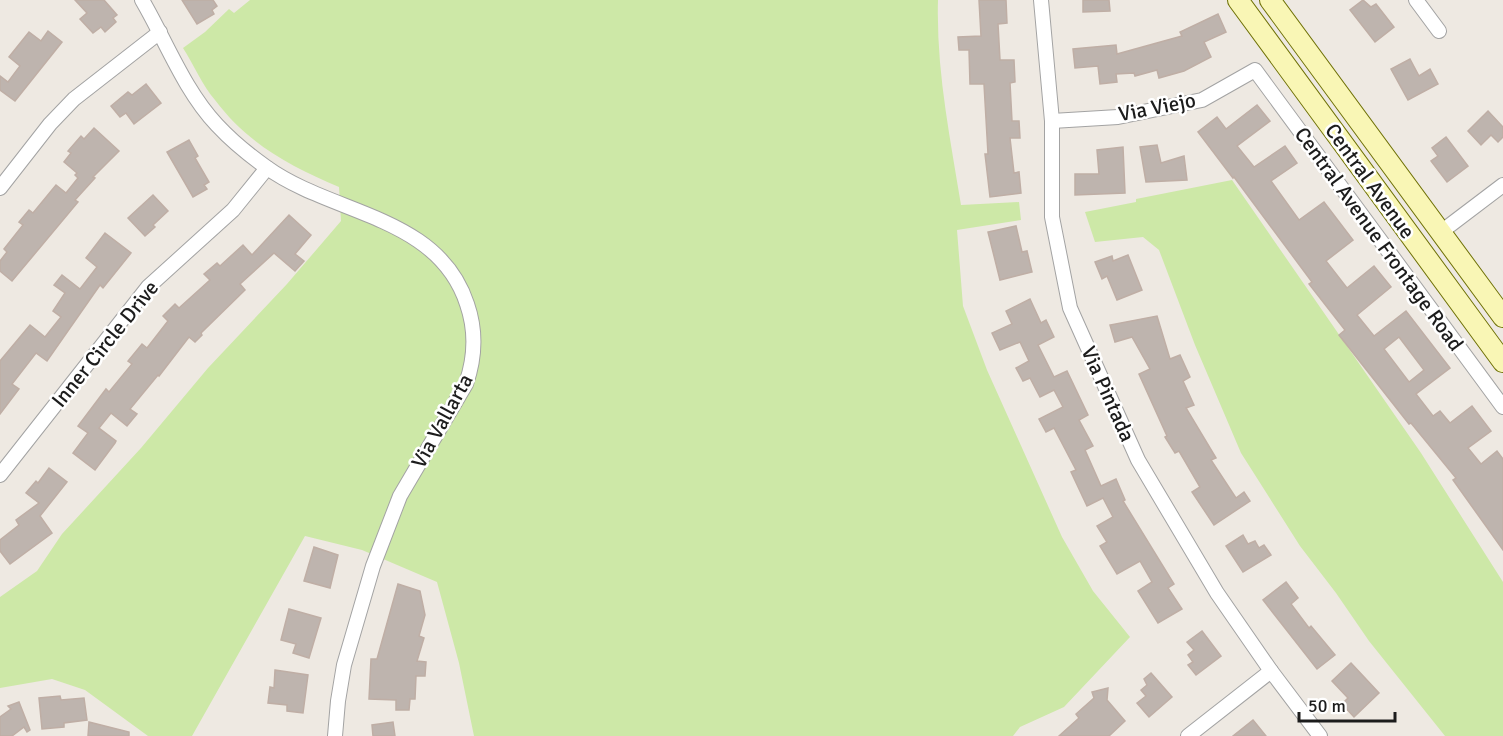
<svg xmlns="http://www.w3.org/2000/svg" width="1503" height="736" viewBox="0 0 1503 736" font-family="Signika,sans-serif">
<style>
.grass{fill:#cde8a7}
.building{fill:#beb4ae;stroke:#bfaea5;stroke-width:1.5;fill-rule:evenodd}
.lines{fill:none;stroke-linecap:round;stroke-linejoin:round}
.minor-casing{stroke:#a3a3a3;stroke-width:16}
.secondary-casing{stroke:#6f7106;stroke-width:22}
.minor{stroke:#fff;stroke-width:14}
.secondary{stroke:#f9f6b5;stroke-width:20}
.labels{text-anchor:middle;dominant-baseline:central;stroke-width:5;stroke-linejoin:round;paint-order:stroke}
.street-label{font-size:21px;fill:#1c1c1c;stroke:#fff}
</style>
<rect width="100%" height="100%" fill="#eee9e2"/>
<g class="grass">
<path d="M250 0H938C936 69 950 137 961 205L1019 202 1021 220 957 230 963 306 987 370 1062 537 1093 591 1130 637 1064 707 1020 727 1013 736H474L459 663 437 582 362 550 305 536 192 736H148L85 690 52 679 0 688V597L37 571 62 534 141 448 208 368 287 284 341 221 339 187C290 166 248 144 215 100 202 85 194 65 183 48L205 32 229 9 234 13Z"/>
<path d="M1232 180 1421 453 1503 582V736H1445L1369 641 1336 593 1300 546 1241 453 1195 345 1159 250 1143 237 1095 242 1085 212 1136 202V199Z"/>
</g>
<g class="building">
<path d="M75 0H104L117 15 113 18 116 22 105 32 101 27 93 33 80 19 87 13Z"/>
<path d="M182 0H213L217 6 212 10 214 14 197 24Z"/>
<path d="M979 0H1006L1007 23 998 24 1000 60H1014L1015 82 1010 83 1012 121H1019L1020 138H1010L1014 173 1019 172 1021 193 990 197 985 154H988L984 84H970L969 50H959L958 37 981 36Z"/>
<path d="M1083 0H1109L1110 11 1083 12Z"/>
<path d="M1363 0 1371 7 1376 4 1394 27 1375 42 1350 10Z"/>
<path d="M1218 14 1226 32 1204 42 1211 57 1184 71 1159 78 1157 70 1135 76 1134 73 1116 74 1117 82 1100 84 1098 66 1075 68 1073 49 1116 45 1117 54 1182 36 1180 32Z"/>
<path d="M48 31 62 42 15 101 0 90V76L8 82 20 66 9 57 29 32 41 41Z"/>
<path d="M1410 59 1419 76 1430 69 1438 84 1408 100 1391 69Z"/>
<path d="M146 84 161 103 134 124 126 113 120 117 111 106 128 92 132 95Z"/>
<path d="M1257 105 1270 121 1237 146 1254 167 1285 146 1297 163 1271 181 1299 220 1324 202 1353 240 1326 261 1347 288 1374 266 1391 287 1357 315 1374 336 1406 311 1450 368 1416 394 1433 416 1440 411 1450 423 1472 406 1491 431 1468 448 1481 464 1497 451 1503 459V550L1453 480 1456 478 1411 423 1409 424 1339 335 1345 330 1309 284 1312 282 1234 177 1233 178 1198 132 1217 117 1226 129ZM1399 337 1424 370 1409 382 1384 349Z"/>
<path d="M1488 111 1503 127V137L1498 142 1491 135 1481 145 1468 131Z"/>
<path d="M94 128 119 151 93 177 95 178 75 200 78 202 12 281 0 271V261L7 252 4 249 23 225 19 222 29 210 33 213 56 185 66 193 78 178 75 175 77 173 64 162 71 153 68 151 81 136 84 139Z"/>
<path d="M1446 137 1468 166 1447 182 1431 161 1438 156 1432 148Z"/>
<path d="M189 140 198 156 195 158 209 182 204 185 207 189 193 197 167 152Z"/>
<path d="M1157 145 1161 163 1184 156 1187 180 1146 182 1140 147Z"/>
<path d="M1123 147 1125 193 1075 195V174H1099L1097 150Z"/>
<path d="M153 195 168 211 153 225 155 227 145 236 128 218Z"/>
<path d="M289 215 311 235 295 254 304 261 295 271 274 253 240 284 245 290 201 333 202 335 195 342 189 337 159 376 158 375 130 409 137 414 127 426 111 413 99 428 116 441 115 443 95 470 73 453 88 433 78 426 106 389 109 392 132 364 128 361 142 344 147 348 168 321 163 316 175 304 179 308 210 280 204 274 217 263 220 266 243 245 252 255Z"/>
<path d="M1016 226 1022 252 1027 251 1032 272 1000 280 988 232Z"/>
<path d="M105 233 131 253 103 288 100 285 47 361 36 353 12 384 19 389 0 414V361L30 325 45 337 61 317 53 311 65 293 54 285 62 275 80 289 97 267 86 258Z"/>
<path d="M1128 255 1142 290 1117 300 1107 276 1102 279 1095 262 1112 256 1113 261Z"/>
<path d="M1030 299 1041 323 1046 320 1054 337 1038 345 1054 377 1067 371 1088 415 1079 420 1093 446 1085 450 1101 486 1116 479 1125 500 1123 501 1174 584 1168 588 1182 609 1158 623 1138 591 1152 582 1140 561 1117 574 1100 546 1107 542 1097 526 1113 517 1103 498 1087 506 1071 472 1076 470 1054 428 1046 432 1039 419 1063 407 1054 390 1040 397 1030 378 1023 381 1016 368 1029 361 1020 342 1000 350 992 333 1012 324 1006 311Z"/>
<path d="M1157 316 1170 359 1180 355 1190 377 1183 381 1194 405 1186 408 1216 458 1211 460 1236 498 1244 492 1250 501 1214 525 1192 492 1200 487 1179 451 1175 453 1165 437 1167 436 1139 374 1150 369 1132 337 1115 342 1110 325Z"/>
<path d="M49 468 67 482 40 516 52 533 10 564 0 551V540L19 525 16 520 39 503 26 493 36 481 38 483Z"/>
<path d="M1243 535 1248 544 1255 541 1259 548 1264 545 1271 555 1243 572 1226 546Z"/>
<path d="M314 547 338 555 330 588 304 581Z"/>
<path d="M1286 582 1298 598 1291 604 1309 628 1311 626 1335 655 1317 669 1263 600Z"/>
<path d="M398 584 420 591 425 615 419 636 424 638 417 661 426 662 425 676H416L415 699H410L409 710H396V700L369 699 371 659H377Z"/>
<path d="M289 609 321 618 309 658 293 653 296 644 281 640Z"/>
<path d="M1202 631 1221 656 1196 675 1188 665 1193 662 1188 655 1194 650 1187 642Z"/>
<path d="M1351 663 1379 693 1354 717 1342 704 1348 698 1332 681Z"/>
<path d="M275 670 308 675 303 713 287 711V705L268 703 270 687 274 688Z"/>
<path d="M1151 673 1172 697 1149 717 1137 703 1146 696 1141 690 1147 685 1144 679Z"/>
<path d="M1108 688 1107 700 1125 721 1109 736H1059L1079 718 1076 714 1094 698 1092 692Z"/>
<path d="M60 696 61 700 84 698 87 720 64 723V727L42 729 39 698Z"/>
<path d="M19 702 30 730 27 732 24 727 12 736H0V717L11 709 8 706Z"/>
<path d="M1253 720 1266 736H1233Z"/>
<path d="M89 722 129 732V736H88Z"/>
<path d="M393 722 395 736H373L372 725Z"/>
</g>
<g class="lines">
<defs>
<g id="minor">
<path d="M142 0C166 41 184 90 217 125 231 140 249 155 266 167 332 215 438 215 467 304 476 330 475 358 466 384L400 496 373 566 344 665 338 701 335 736"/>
<path d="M1041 0 1052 121V217L1070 308 1138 460 1217 593 1271 671 1320 736"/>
<path d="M1416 0 1439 31"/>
<path d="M1052 121 1118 117 1202 100 1255 70 1503 407"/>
<path d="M0 188 50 124 74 99 160 32"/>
<path d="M1441 232 1503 185"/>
<path d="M0 475 148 287 233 210 267 168"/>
<path d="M1188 736 1271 671"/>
</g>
<g id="secondary">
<path d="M1238 0 1503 362"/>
<path d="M1270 0 1503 317"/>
</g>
</defs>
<use href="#minor" class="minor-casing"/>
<use href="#secondary" class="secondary-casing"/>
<use href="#minor" class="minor"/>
<use href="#secondary" class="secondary"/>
</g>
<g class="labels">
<g class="street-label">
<text transform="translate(1157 107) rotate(-11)">Via Viejo</text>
<text transform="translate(1370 181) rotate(54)">Central Avenue</text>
<text transform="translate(1379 239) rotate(54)">Central Avenue Frontage Road</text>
<text transform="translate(105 344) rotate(-51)">Inner Circle Drive</text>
<text transform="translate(1108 394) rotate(66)">Via Pintada</text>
<text transform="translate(442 421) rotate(-61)">Via Vallarta</text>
</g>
</g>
<path d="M1299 712v9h96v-9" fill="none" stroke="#1c1c1c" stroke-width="3"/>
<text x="1308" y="712" font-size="18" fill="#1c1c1c" stroke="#ffffff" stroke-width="4.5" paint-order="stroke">50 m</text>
</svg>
